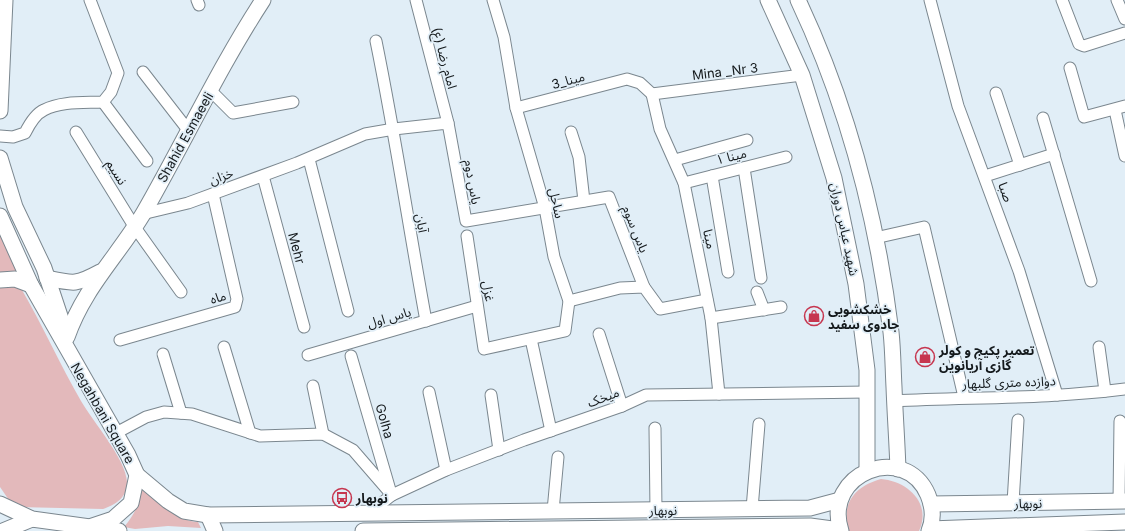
<svg xmlns="http://www.w3.org/2000/svg" width="1125" height="531" viewBox="0 0 1125 531" font-family="Inter,'Noto Sans Arabic',sans-serif">
<style>
.green{fill:#e3b9bb}
.lines{fill:none;stroke-linecap:round;stroke-linejoin:round}
.street-casing{stroke:#7b878f;stroke-width:13}
.secondary-casing{stroke:#7b878f;stroke-width:17}
.street{stroke:#fff;stroke-width:11}
.secondary{stroke:#fff;stroke-width:15}
.labels{text-anchor:middle;dominant-baseline:central;stroke-width:3.5;stroke-linejoin:round;paint-order:stroke}
.street-label{font-size:13px;fill:#14191c;stroke:#e1eef7}
.poi-label{font-size:13px;font-weight:bold;fill:#14191c;stroke:#e1eef7;text-anchor:start}
</style>
<rect width="100%" height="100%" fill="#e1eef7"/>
<g class="green">
<path d="M0 235 17 272H0Z"/>
<path d="M14 284 22 290C43 326 60 365 81 401 93 422 126 459 127 482 128 497 115 505 103 509L18 507 11 503 0 487V286Z"/>
<path d="M881 479C907 481 932 503 919 531H849C840 504 855 486 881 479Z"/>
<path d="M142 482C158 501 172 520 198 522L201 528 168 526 135 529 124 527C135 514 142 500 142 482Z"/>
</g>
<g class="lines">
<defs>
<g id="street">
<path d="M197 0 199 5"/>
<path d="M416 0 448 123"/>
<path d="M930 0 958 106 1019 271 1057 395"/>
<path d="M1062 0 1079 44 1084 46 1125 33"/>
<path d="M1117 0 1125 19"/>
<path d="M376 41C395 134 409 228 426 321"/>
<path d="M1070 68 1084 117 1125 106"/>
<path d="M143 72 188 130"/>
<path d="M210 90 233 113 293 102"/>
<path d="M996 93 1020 165"/>
<path d="M652 94 660 129 684 183 711 318 719 394"/>
<path d="M652 94 802 75"/>
<path d="M103 102 147 161"/>
<path d="M516 108 627 79 640 83 652 94"/>
<path d="M1115 110 1125 156"/>
<path d="M1043 118 1091 281"/>
<path d="M76 132 134 226 181 292"/>
<path d="M571 132 579 157 584 201"/>
<path d="M0 136 13 137 25 133C29 125 35 114 44 110 61 101 85 103 103 102L111 92 118 73 90 0"/>
<path d="M309 159 348 311"/>
<path d="M675 160 747 140"/>
<path d="M744 168 761 278"/>
<path d="M263 176 304 327"/>
<path d="M712 176 728 272"/>
<path d="M985 176 1054 154"/>
<path d="M684 183 786 157"/>
<path d="M142 214 188 203 297 163 365 134 394 129 448 123 466 221 609 197 644 287"/>
<path d="M467 236 484 349 565 331 569 301 554 257 545 208 516 108 504 37 493 0"/>
<path d="M875 238 924 227 964 397"/>
<path d="M757 292 764 310"/>
<path d="M569 301 620 288 644 287 660 309 707 300"/>
<path d="M711 318 781 307"/>
<path d="M599 334 622 406"/>
<path d="M531 339 551 431"/>
<path d="M120 340 235 307 237 299 213 194"/>
<path d="M224 347 250 433"/>
<path d="M1099 347 1105 391"/>
<path d="M163 354 181 413"/>
<path d="M308 355 477 306"/>
<path d="M351 356 390 490"/>
<path d="M313 386 323 434"/>
<path d="M429 392 446 470"/>
<path d="M491 395 499 450"/>
<path d="M894 401C971 397 1048 399 1125 389"/>
<path d="M655 428 656 510"/>
<path d="M116 433 146 417 164 412 192 414 260 436 323 434 353 450 392 495"/>
<path d="M1119 502 1120 421"/>
<path d="M1013 503 1018 420"/>
<path d="M752 509 759 424"/>
<path d="M553 511 558 457"/>
<path d="M369 513 392 495 446 470 524 440 622 406 646 395 867 392"/>
</g>
<g id="secondary">
<path d="M768 0 802 75 834 178 856 284 867 370V470"/>
<path d="M798 0C847 104 877 219 891 332 893 350 893 369 894 387 895 414 897 441 898 469"/>
<path d="M0 111 5 0"/>
<path d="M0 158 15 207 44 268 66 334"/>
<path d="M0 216 31 285 128 455 137 475 131 503 113 519 92 526"/>
<path d="M47 278C74 284 76 285 100 272"/>
<path d="M0 280 15 279 31 285"/>
<path d="M67 337C84 288 117 257 143 214 184 143 218 69 263 0"/>
<path d="M137 475 168 501 184 511 208 515 810 508 840 500"/>
<path d="M0 504 32 519 119 531"/>
<path d="M931 504 1125 501"/>
<path d="M208 515 215 531"/>
<path d="M930 529 1125 522"/>
<path d="M3 531 32 519"/>
<path d="M363 531 810 526 840 530"/>
<path d="M841 531C822 473 905 441 928 495 933 507 934 519 929 531"/>
</g>
</defs>
<use href="#street" class="street-casing"/>
<use href="#secondary" class="secondary-casing"/>
<use href="#street" class="street"/>
<use href="#secondary" class="secondary"/>
</g>
<defs>
<symbol id="shop-ring" viewBox="-11 -11 22 22"><circle r="9.5" fill="#e1eef7" stroke="#c6364f" stroke-width="1.5"/><path d="M-5-2.5h2.3a2.7 3.5 0 0 1 5.4 0H5L5.5 6h-11ZM-1.5-2.5h3a1.5 2.3 0 0 0-3 0Z" fill="#c6364f"/></symbol>
<symbol id="bus-ring" viewBox="-11 -11 22 22"><circle r="9.5" fill="#e1eef7" stroke="#c6364f" stroke-width="1.5"/><path d="M-5-6H5V4H4V6H2V4H-2V6H-4V4H-5ZM-3.5-4V0h7V-4ZM-3.5 1.2v1.5H-2V1.2ZM2 1.2v1.5H3.5V1.2Z" fill="#c6364f"/></symbol>
</defs>
<g fill-rule="evenodd">
<use href="#shop-ring" x="803" y="305" width="22" height="22"/>
<use href="#shop-ring" x="914" y="346" width="22" height="22"/>
<use href="#bus-ring" x="331" y="487" width="22" height="22"/>
</g>
<g class="labels">
<g class="street-label">
<text transform="translate(445 58) rotate(75)">امام رضا (ع)</text>
<text transform="translate(725 71) rotate(-7)">Mina _Nr 3</text>
<text transform="translate(568 80) rotate(-15)">مینا_3</text>
<text transform="translate(185 137) rotate(-61)">Shahid Esmaeeli</text>
<text transform="translate(731 156) rotate(-14)">مینا ۱</text>
<text transform="translate(117 172) rotate(58)">نسیم</text>
<text transform="translate(221 176) rotate(-20)">خزان</text>
<text transform="translate(473 182) rotate(80)">یاس دوم</text>
<text transform="translate(1006 192) rotate(70)">صبا</text>
<text transform="translate(557 203) rotate(77)">ساحل</text>
<text transform="translate(422 223) rotate(80)">آبان</text>
<text transform="translate(636 229) rotate(68)">یاس سوم</text>
<text transform="translate(845 229) rotate(78)">شهید عباس دوران</text>
<text transform="translate(710 239) rotate(78)">مینا</text>
<text transform="translate(297 248) rotate(75)">Mehr</text>
<text transform="translate(489 291) rotate(82)">غزل</text>
<text transform="translate(218 297) rotate(-17)">ماه</text>
<text transform="translate(389 317) rotate(-16)">یاس اول</text>
<text transform="translate(1009 382) rotate(-2)">دوازده متری گلبهار</text>
<text transform="translate(603 397) rotate(-21)">میخک</text>
<text transform="translate(103 413) rotate(60)">Negahbani Square</text>
<text transform="translate(385 421) rotate(74)">Golha</text>
<text transform="translate(1028 503) rotate(-1)">نوبهار</text>
<text transform="translate(663 510) rotate(-1)">نوبهار</text>
</g>
<g class="poi-label">
<text x="828" y="309">خشکشویی<tspan x="828" dy="15">جادوی سفید</tspan></text>
<text x="939" y="350">تعمیر پکیج و کولر<tspan x="939" dy="15">گازی آریانوین</tspan></text>
<text x="356" y="498">نوبهار</text>
</g>
</g>
</svg>
